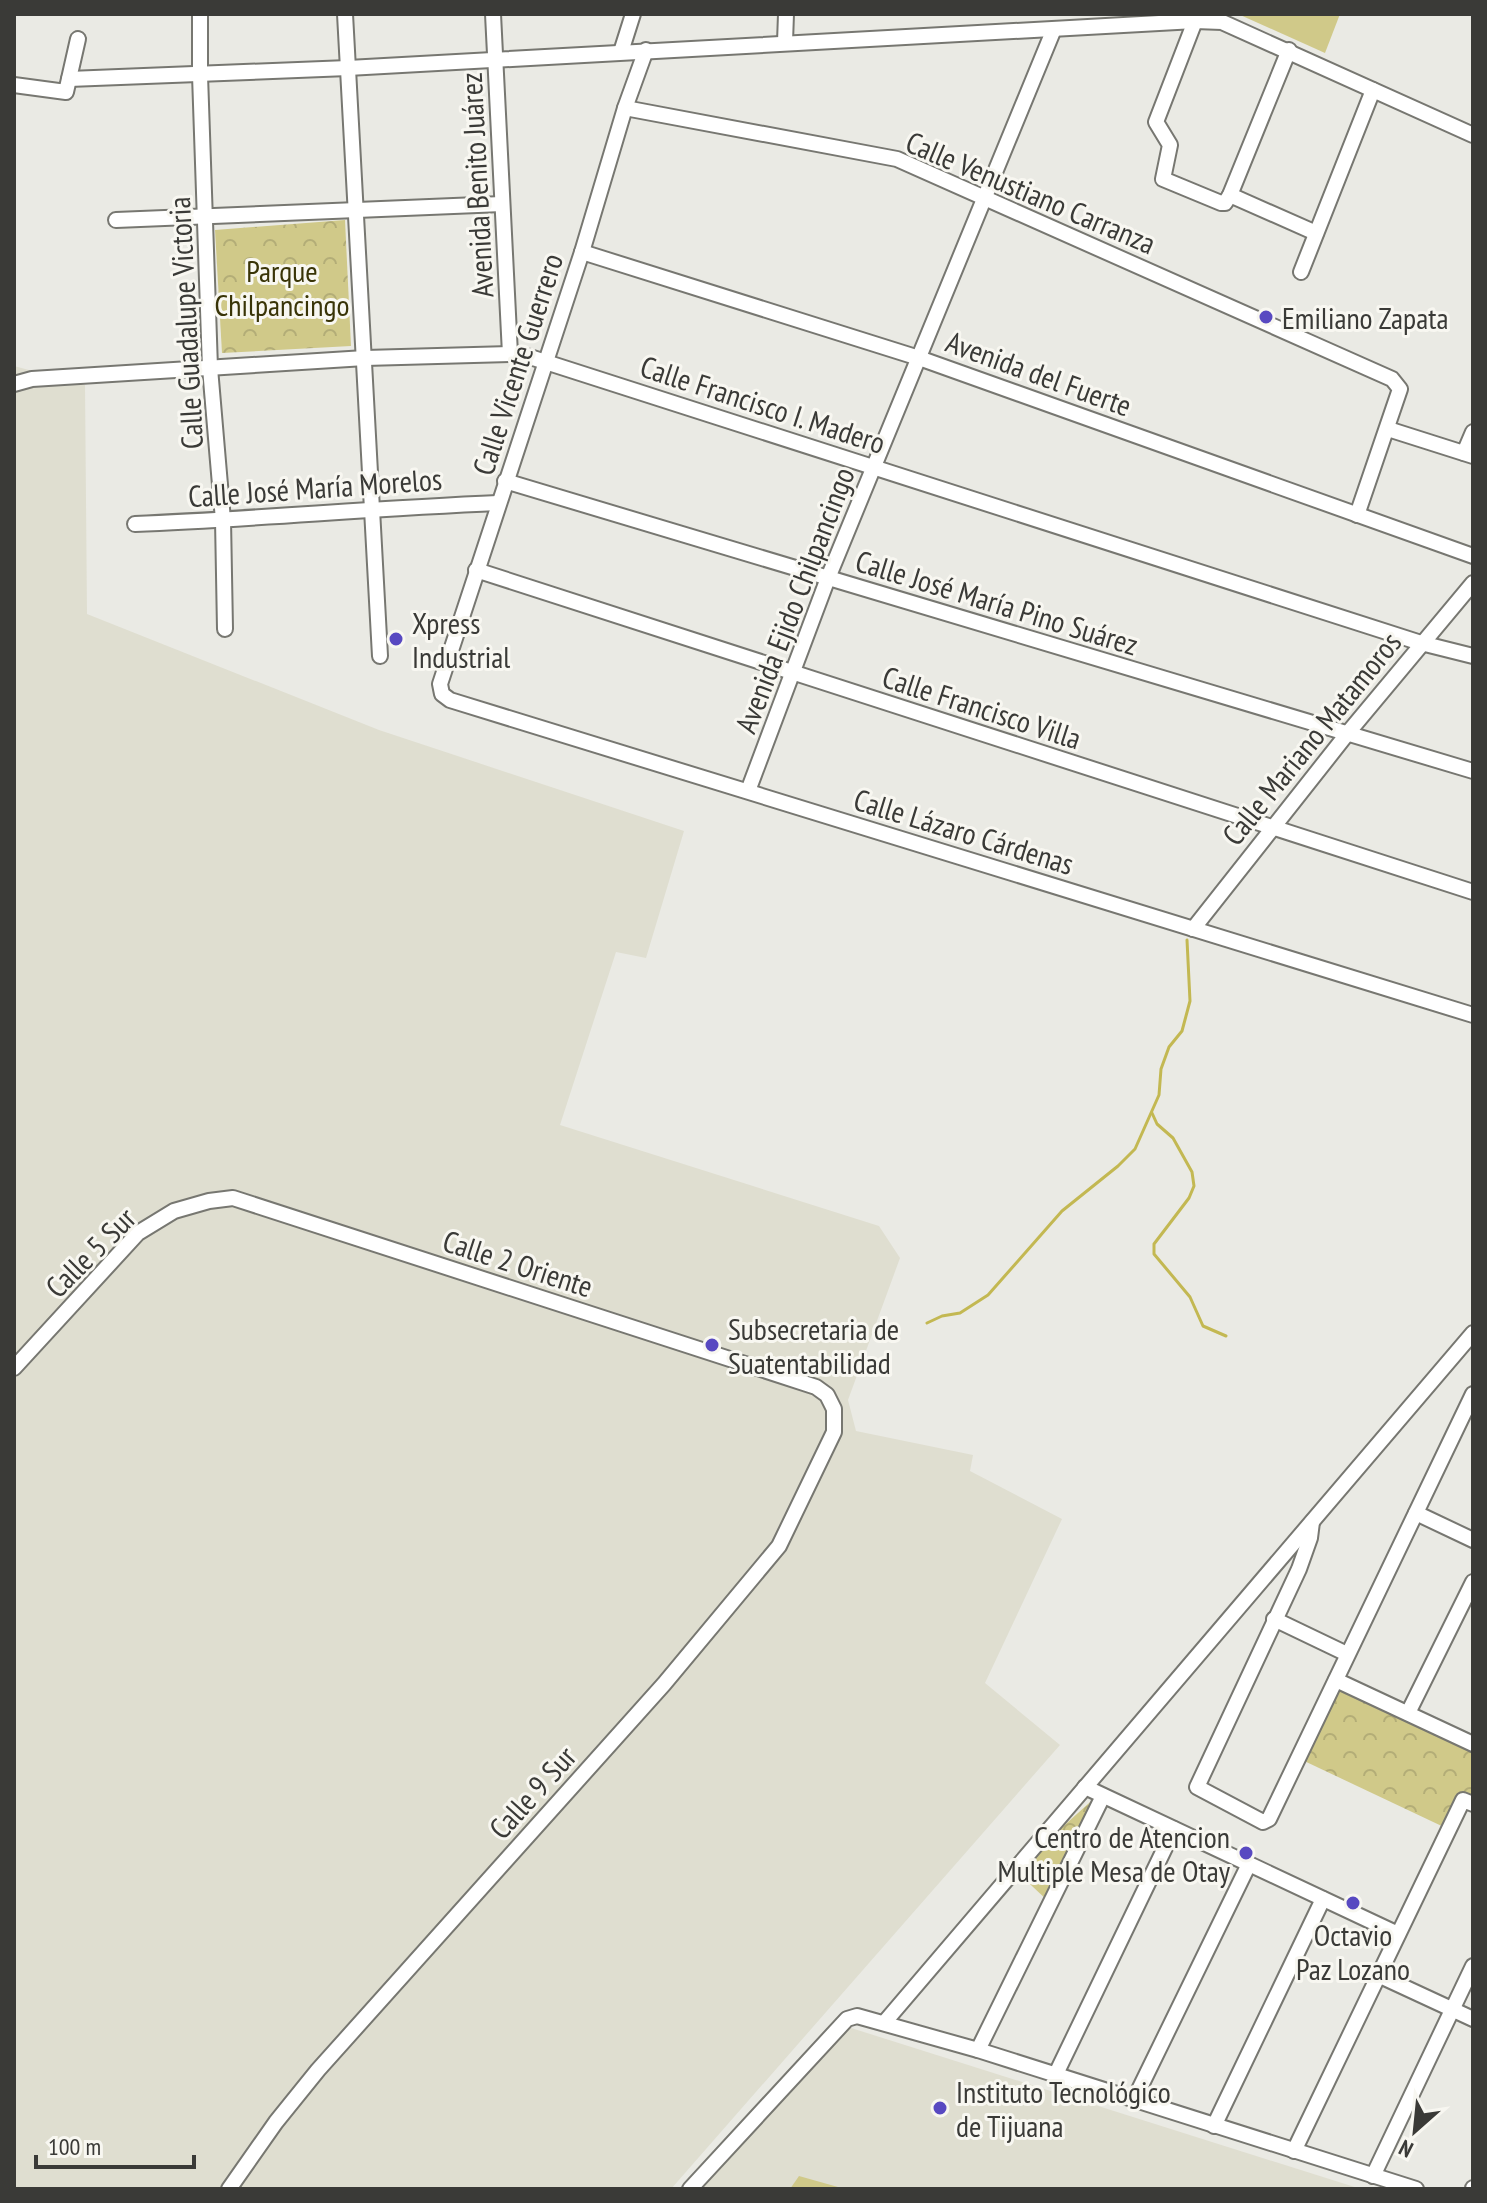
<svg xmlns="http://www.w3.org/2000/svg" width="1487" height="2203" viewBox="0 0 1487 2203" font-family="'PT Sans Narrow',sans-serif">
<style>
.built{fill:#dfded0}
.grass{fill:#d0c989}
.park{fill:url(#park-crowns)}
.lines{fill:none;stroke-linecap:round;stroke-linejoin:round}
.stream{stroke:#c3b852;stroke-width:3}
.minor-casing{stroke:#777771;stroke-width:18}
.minor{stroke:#fff;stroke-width:14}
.poi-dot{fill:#5849c1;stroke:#f8f7f1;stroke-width:3}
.labels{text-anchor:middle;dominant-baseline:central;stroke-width:6;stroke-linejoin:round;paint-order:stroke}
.street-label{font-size:30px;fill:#3a3a37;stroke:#f8f7f1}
.park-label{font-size:30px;fill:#393407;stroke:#f8f7f1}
.poi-label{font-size:30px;fill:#3a3a37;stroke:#f8f7f1;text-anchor:start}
</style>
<defs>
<pattern id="park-crowns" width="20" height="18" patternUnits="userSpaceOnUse" patternTransform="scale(2)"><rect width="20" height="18" fill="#d0c989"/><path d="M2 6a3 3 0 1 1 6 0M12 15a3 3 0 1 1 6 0" fill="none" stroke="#b3ad77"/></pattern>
</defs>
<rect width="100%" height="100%" fill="#eaeae4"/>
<g class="built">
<path d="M14 366 85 385 87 614 379 730 684 831 646 958 616 952 560 1125 879 1226 900 1258 848 1400 856 1431 973 1455 970 1471 1062 1519 985 1683 1060 1745 671 2189H14Z"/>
<path d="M848 2027 1361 2189H701Z"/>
</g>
<g class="grass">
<path d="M1238 14H1340L1325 53Z"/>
<path d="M799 2176 845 2189H790Z"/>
</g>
<g class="park">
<path d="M345 220 351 346 222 353 215 230Z"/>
<path d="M1337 1681 1473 1746V1802L1448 1829 1300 1759Z"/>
<path d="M1099 1794 1048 1901 1015 1870Z"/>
</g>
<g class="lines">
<g class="stream">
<path d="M1152 1113 1157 1124 1173 1138 1192 1172 1194 1186 1189 1198 1154 1244V1254L1190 1297 1203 1326 1226 1336"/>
<path d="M927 1323 942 1316 960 1313 988 1295 1062 1211 1118 1166 1135 1149 1159 1095 1161 1069 1169 1047 1182 1031 1190 1001 1187 940"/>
</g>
<defs>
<g id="minor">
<path d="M200 14V75L210 368 223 520 225 629"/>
<path d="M345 14 380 656"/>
<path d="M493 14 510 354"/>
<path d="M1195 21 1156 122 1170 145 1163 179 1221 203H1225L1230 195 1289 50"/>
<path d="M785 42 786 14"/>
<path d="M646 50 625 108 582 252 440 684 442 694 450 700 1473 1015"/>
<path d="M621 52 633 14"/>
<path d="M69 79 348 68 1195 21 1222 22 1473 135"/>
<path d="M14 85 66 92 78 39"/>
<path d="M625 108 897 159 1392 379 1400 389 1357 515"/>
<path d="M1230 195 1316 233"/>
<path d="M116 220 502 204"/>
<path d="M582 252 919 358 1473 556"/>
<path d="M1301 272 1373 90"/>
<path d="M14 384 32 379 365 358 510 354 530 357 1421 643 1473 656"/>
<path d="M1388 429 1473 456"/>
<path d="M1464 453 1473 432"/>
<path d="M505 481 1473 771"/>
<path d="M135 524C256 519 377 508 498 503"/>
<path d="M476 570 1473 892"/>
<path d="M748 791 828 578 1054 29"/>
<path d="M1193 929 1347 734 1473 583"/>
<path d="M14 1368 138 1233 174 1211 209 1201 233 1198 816 1387 827 1395 834 1409V1432L779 1546 664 1684 318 2070 276 2122 229 2189"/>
<path d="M1416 1513 1473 1540"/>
<path d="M1312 1522 1310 1538 1299 1569 1197 1787 1263 1822 1269 1819 1473 1394"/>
<path d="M1274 1619 1347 1654"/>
<path d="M1336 1680 1473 1744"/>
<path d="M1408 1713 1473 1582"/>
<path d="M1085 1787 1398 1934"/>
<path d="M1378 1975 1473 2019"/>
<path d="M884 2023 1473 1333"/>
<path d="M978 2050 1103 1796"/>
<path d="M1055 2076 1174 1829"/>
<path d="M1134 2100 1249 1864"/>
<path d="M1214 2126 1323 1899"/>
<path d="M1294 2151 1463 1800 1473 1804"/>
<path d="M1373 2176 1473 1966"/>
<path d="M690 2189 847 2019 857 2016 978 2050 1416 2189"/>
<path d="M1473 2189V2188"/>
</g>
</defs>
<use href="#minor" class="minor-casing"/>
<use href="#minor" class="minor"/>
</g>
<g class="poi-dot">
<circle cx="1266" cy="317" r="8"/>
<circle cx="396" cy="639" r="8"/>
<circle cx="712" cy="1345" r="8"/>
<circle cx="1246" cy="1853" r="8"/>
<circle cx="1353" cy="1903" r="8"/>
<circle cx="940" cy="2108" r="8"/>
</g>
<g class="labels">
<g class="street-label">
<text transform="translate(476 185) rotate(-93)">Avenida Benito Juárez</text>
<text transform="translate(1031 192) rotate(23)">Calle Venustiano Carranza</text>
<text transform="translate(185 323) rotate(-93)">Calle Guadalupe Victoria</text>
<text transform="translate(517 364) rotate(-72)">Calle Vicente Guerrero</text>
<text transform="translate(1039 373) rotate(20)">Avenida del Fuerte</text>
<text transform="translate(763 404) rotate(18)">Calle Francisco I. Madero</text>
<text transform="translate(315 487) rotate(-4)">Calle José María Morelos</text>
<text transform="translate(794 600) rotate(-69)">Avenida Ejido Chilpancingo</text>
<text transform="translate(997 602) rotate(17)">Calle José María Pino Suárez</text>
<text transform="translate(982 707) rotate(18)">Calle Francisco Villa</text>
<text transform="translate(1311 738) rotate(-51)">Calle Mariano Matamoros</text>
<text transform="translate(964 831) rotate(17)">Calle Lázaro Cárdenas</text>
<text transform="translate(90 1252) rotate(-45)">Calle 5 Sur</text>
<text transform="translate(518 1263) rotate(18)">Calle 2 Oriente</text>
<text transform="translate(532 1792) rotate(-48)">Calle 9 Sur</text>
</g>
<g class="park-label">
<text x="282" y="270">Parque<tspan x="282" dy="34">Chilpancingo</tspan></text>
</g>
<g class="poi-label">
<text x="1282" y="317">Emiliano Zapata</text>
<text x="412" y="622">Xpress<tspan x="412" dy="34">Industrial</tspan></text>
<text x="728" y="1328">Subsecretaria de<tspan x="728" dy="34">Suatentabilidad</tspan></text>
<text x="1230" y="1836" text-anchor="end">Centro de Atencion<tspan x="1230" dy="34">Multiple Mesa de Otay</tspan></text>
<text x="1353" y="1934" text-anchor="middle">Octavio<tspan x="1353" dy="34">Paz Lozano</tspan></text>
<text x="956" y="2091">Instituto Tecnológico<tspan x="956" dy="34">de Tijuana</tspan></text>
</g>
</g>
<rect width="1487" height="2203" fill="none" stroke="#3a3a37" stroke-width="32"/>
<g transform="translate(1415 2131) rotate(207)" stroke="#f8f7f1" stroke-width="6" paint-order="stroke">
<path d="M0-6L14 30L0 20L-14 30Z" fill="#3a3a37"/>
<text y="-12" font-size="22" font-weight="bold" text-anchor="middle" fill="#3a3a37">N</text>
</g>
<path d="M36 2155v12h158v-12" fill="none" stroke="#3a3a37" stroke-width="4"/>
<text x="48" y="2155" font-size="24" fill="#3a3a37" stroke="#f8f7f1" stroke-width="6" paint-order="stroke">100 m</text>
</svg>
